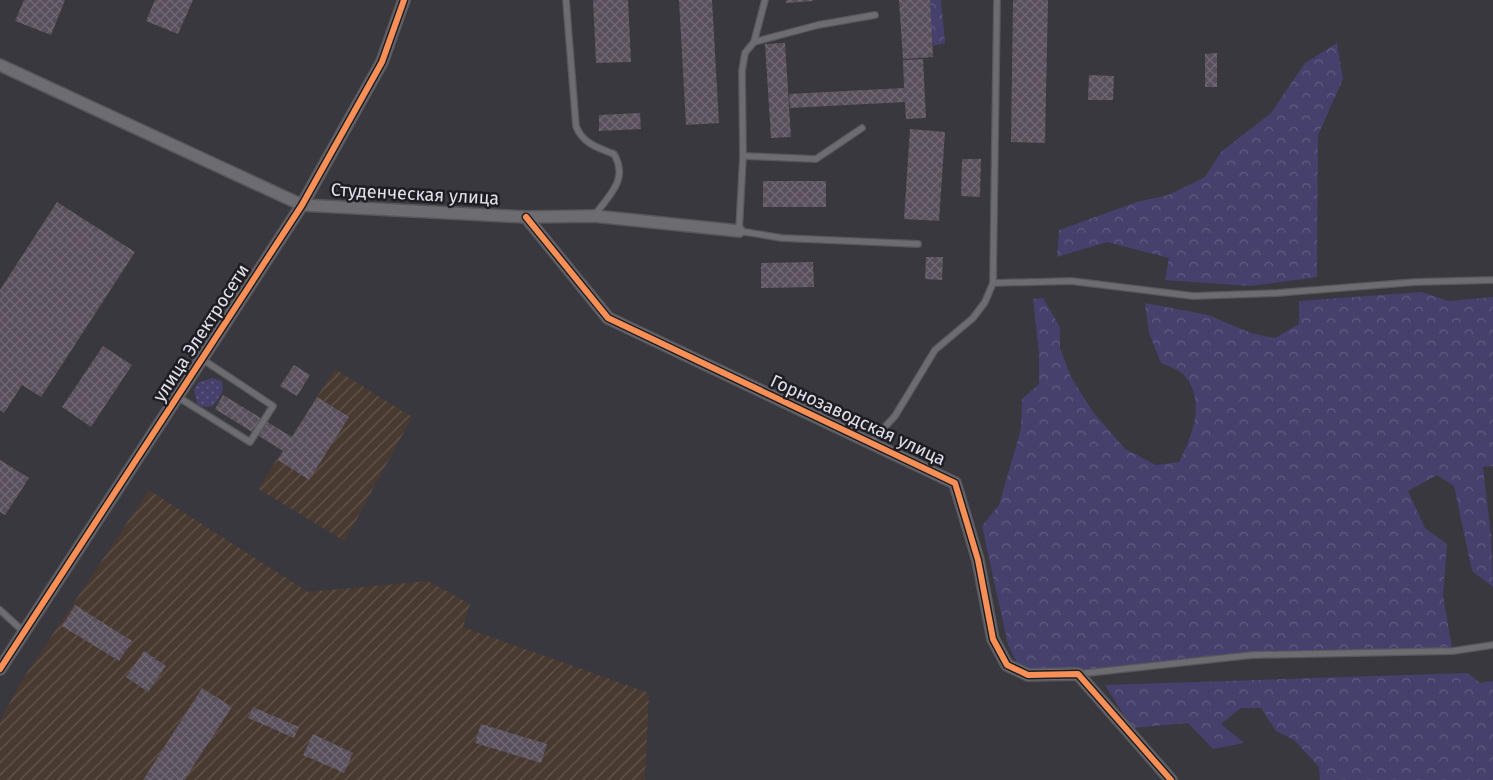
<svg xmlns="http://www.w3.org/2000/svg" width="1493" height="780" viewBox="0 0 1493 780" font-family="'Fira Sans',sans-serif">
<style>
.industrial{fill:url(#industrial-furrows)}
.grass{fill:url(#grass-dots)}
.forest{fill:url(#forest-crowns)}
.building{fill:url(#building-cross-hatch)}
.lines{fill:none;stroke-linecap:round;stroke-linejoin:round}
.service-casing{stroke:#57575d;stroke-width:8}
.minor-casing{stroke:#57575d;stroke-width:14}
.service{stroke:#6c6c71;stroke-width:5.5}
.minor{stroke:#6c6c71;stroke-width:11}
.cycleway-casing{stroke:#1d1d23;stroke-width:9}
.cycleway{stroke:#f78f57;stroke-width:6}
.labels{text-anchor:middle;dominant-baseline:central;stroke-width:5;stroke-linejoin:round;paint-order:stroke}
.street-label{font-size:18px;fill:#e2e1ea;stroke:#1d1d23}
</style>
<defs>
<pattern id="industrial-furrows" width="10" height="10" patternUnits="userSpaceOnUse" patternTransform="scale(1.25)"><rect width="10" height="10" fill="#483a31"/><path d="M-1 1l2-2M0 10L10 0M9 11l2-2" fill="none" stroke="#62564f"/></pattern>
<pattern id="grass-dots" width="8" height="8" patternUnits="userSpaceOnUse" patternTransform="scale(1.25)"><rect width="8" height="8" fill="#46406d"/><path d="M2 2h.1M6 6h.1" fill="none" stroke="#605b82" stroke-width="1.8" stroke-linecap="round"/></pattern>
<pattern id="forest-crowns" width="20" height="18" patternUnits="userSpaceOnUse" patternTransform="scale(1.25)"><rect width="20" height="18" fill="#46406d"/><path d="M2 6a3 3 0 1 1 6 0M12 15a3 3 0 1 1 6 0" fill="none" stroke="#605b82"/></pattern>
<pattern id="building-cross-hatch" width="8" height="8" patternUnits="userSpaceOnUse" patternTransform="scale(1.25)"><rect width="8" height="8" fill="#59505c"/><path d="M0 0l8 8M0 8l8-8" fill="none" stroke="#716974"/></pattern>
</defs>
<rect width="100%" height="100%" fill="#38383e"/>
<g class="industrial">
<path d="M335 369 412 417 345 541 258 489Z"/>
<path d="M149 490 308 592 428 581 470 604 463 627 649 693 645 780H0V721L21 682Z"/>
</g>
<path class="grass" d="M212 378 221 381C226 391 219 397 213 406L205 407 197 404 194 390 198 383Z"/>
<g class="forest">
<path d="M927 0H941L945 43 933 46Z"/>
<path d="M1337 43 1343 79 1318 135 1317 277 1251 286 1165 280 1169 258 1107 242 1057 257 1059 230 1137 202 1168 195 1205 177 1221 152 1271 113 1305 63Z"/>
<path d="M1421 292 1449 301 1493 297V466L1483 467 1491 536 1493 587 1472 571 1454 486 1437 475 1408 491 1425 528 1447 544 1443 596 1452 647 1342 653H1250L1086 671 1028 669 1017 663 1008 645 982 526 999 505 1021 429 1022 399 1039 384V353L1033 299 1043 298 1060 327V348L1071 377 1093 412 1125 449 1156 465 1179 462C1192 436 1206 402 1185 376 1180 370 1168 366 1161 363L1149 333 1145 303 1208 315 1251 333 1275 338 1299 324V301Z"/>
<path d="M1468 673 1480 683 1493 681V780H1320L1319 767 1294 740 1276 731 1261 708H1241L1221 724 1244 743 1213 749 1188 723 1132 728 1105 685Z"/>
</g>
<g class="building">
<path d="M24 0H65L51 35 15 21Z"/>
<path d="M155 0H193L178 34 146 21Z"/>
<path d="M593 0H628L631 62 596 63Z"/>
<path d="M679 0H712L719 123 686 125Z"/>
<path d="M786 0H813V1L786 3Z"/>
<path d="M899 0H930L933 57 903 59Z"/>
<path d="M1013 0H1048L1045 143 1011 142Z"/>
<path d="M785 43 791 137 771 138 765 44Z"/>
<path d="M1217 53V87H1205V54Z"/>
<path d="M923 59 926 118 906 119 905 102 790 108 789 94 904 88 903 60Z"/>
<path d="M1089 75 1114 76 1113 100H1088Z"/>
<path d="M640 113 641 129 599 131V115Z"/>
<path d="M910 129 945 132 939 221 904 219Z"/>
<path d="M962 159H981L980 197 961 196Z"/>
<rect x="763" y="181" width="63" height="26"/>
<path d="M57 202 135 252 41 397 22 385 4 413 0 410V290Z"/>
<path d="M926 257H943L942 280 925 279Z"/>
<path d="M813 262 814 287 761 288V263Z"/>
<path d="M103 346 132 365 91 427 62 407Z"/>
<path d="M294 365 310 375 297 396 280 386Z"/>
<path d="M223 395 292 437 317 397 349 417 309 480 278 460 283 451 215 409Z"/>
<path d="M0 460 29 478 5 515 0 512Z"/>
<path d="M75 605 132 641 119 661 62 626Z"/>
<path d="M144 651 166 666 148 692 126 677Z"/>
<path d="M202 688 232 707 184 780H143Z"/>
<path d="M253 707 299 727 294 738 248 718Z"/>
<path d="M481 724 547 744 541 763 475 743Z"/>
<path d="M313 734 353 753 344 773 303 755Z"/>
</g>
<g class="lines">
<defs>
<g id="service">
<path d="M566 0 576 126C582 143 598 148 614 154 629 180 609 195 594 216"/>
<path d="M875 15 818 25 754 42 745 53 742 71 743 156 739 231 782 238 918 244"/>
<path d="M754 42 765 0"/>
<path d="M743 156 816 159 862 128"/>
<path d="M993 283 1071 281 1193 296 1277 293 1416 282 1493 280"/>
<path d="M178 397 250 442 273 406 202 359"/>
<path d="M870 443 895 416 935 350 973 318 985 302 993 283 997 0"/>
<path d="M0 610 24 632"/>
<path d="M1078 674 1252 655 1453 651 1493 645"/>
</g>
<g id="minor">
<path d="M0 65 302 205 526 217 594 216 739 231"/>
<path d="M526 217 608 318 955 483 978 560 993 639 1007 665 1028 675 1078 674 1171 780"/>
<path d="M0 669 302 205 382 62 404 0"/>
</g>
</defs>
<use href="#service" class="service-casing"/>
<use href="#minor" class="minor-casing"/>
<use href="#service" class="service"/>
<use href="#minor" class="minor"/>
<defs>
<g id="cycleway">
<path d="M526 217 608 318 955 483 978 560 993 639 1007 665 1028 675 1078 674 1171 780"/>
<path d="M0 669 302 205 382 62 404 0"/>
</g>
</defs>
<use href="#cycleway" class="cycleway-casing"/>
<use href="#cycleway" class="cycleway"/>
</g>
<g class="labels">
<g class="street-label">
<text transform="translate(415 194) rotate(3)">Студенческая улица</text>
<text transform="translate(201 333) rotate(-57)">улица Электросети</text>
<text transform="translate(858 420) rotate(25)">Горнозаводская улица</text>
</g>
</g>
</svg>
